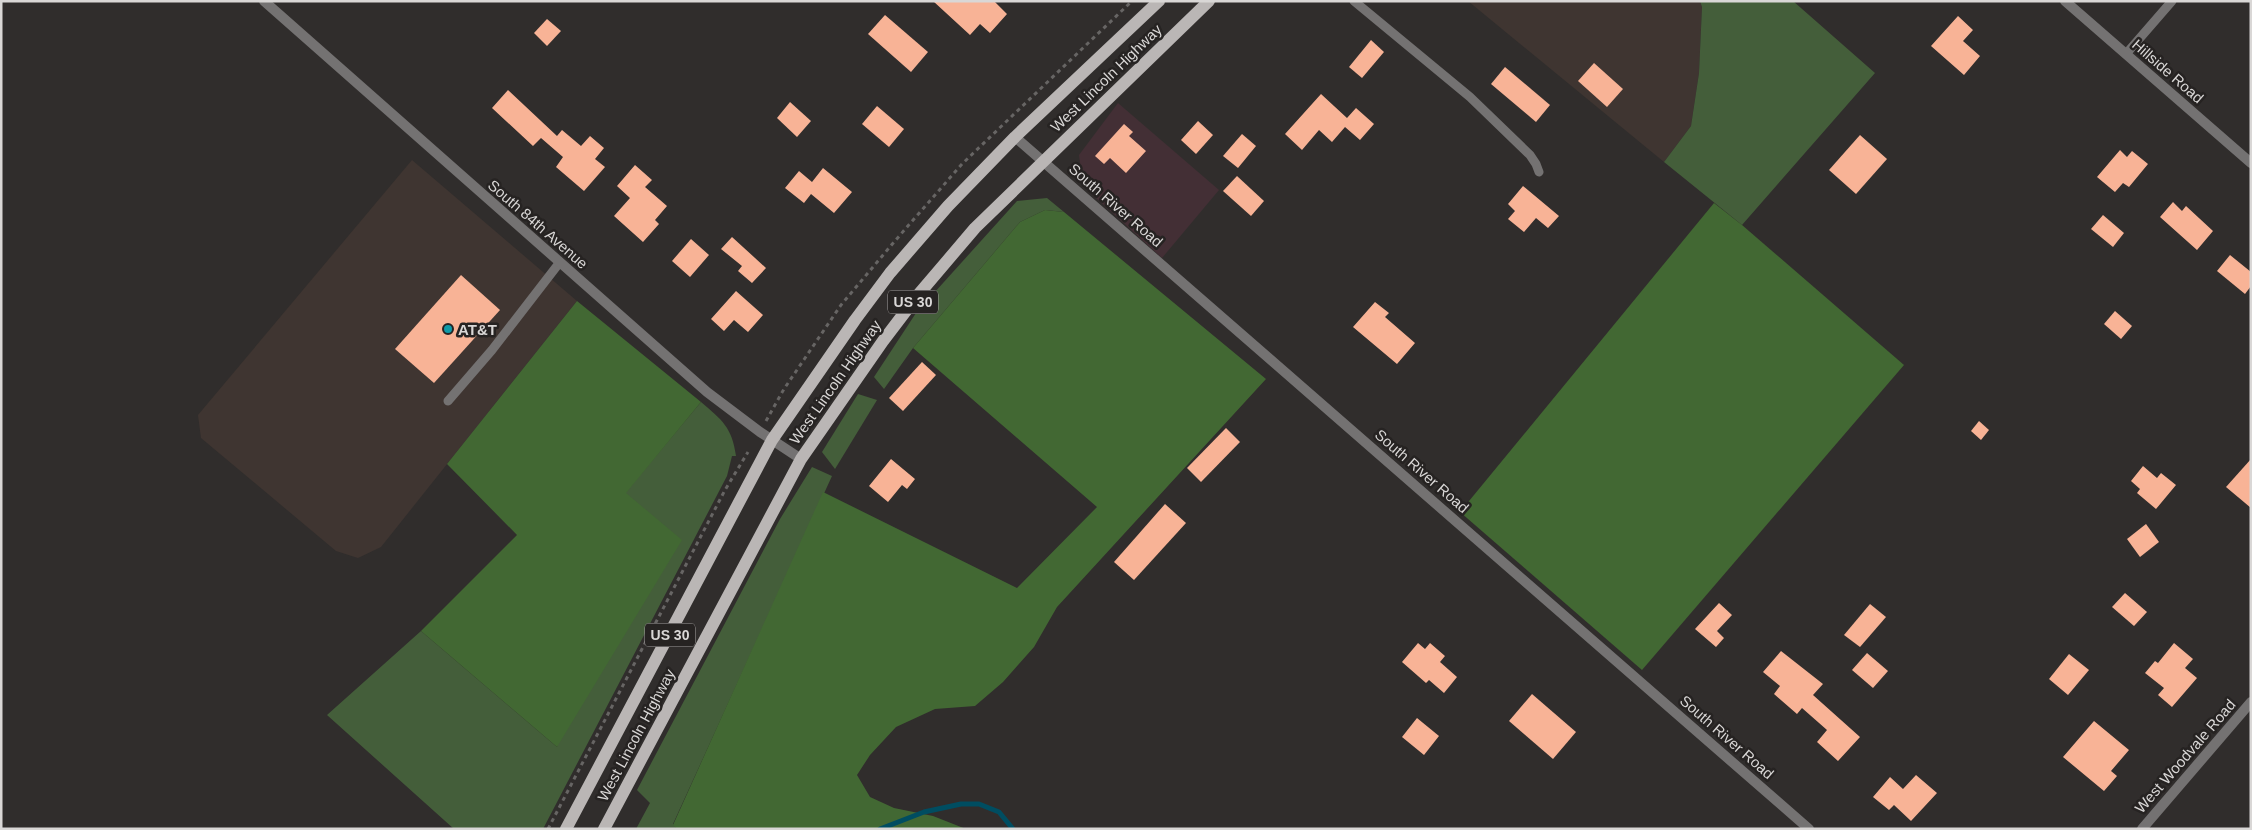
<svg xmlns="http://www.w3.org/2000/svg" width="2252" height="830" viewBox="0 0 2252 830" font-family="Arial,sans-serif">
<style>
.commercial{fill:#432f35}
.built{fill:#3f3531}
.green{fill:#445e3a}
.forest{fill:#426833}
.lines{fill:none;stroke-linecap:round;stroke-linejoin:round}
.stream{stroke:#004d61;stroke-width:5}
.building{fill:#f8b396}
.path{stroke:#676564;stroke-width:3;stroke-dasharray:4 4;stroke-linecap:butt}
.lane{stroke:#747272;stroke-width:9}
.street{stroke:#747272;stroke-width:10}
.primary{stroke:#bab6b5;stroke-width:12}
.culture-dot{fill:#0f9aa8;stroke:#262322;stroke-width:2}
.labels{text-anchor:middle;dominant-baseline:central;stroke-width:5;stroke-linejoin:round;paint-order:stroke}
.shield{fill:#262322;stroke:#a3a1a0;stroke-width:1}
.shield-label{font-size:14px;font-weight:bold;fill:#d9d7d6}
.street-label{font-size:15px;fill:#d9d7d6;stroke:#262322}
.poi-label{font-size:15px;font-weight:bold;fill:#d9d7d6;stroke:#262322;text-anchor:start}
</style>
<rect width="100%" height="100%" fill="#302d2c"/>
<path class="commercial" d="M1118 103 1219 190 1162 258 1083 186 1079 155Z"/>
<g class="built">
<path d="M1468 1H1700L1702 7 1699 73 1691 126 1664 162Z"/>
<path d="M412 160 577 301 381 547 358 558 336 551 201 438 198 415Z"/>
</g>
<g class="green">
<path d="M1700 1H1793L1875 73 1742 225 1664 162 1691 126 1699 73 1702 7Z"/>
<path d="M1047 198 1064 212 1045 210 1020 222 913 348 884 389 874 377 916 313 1017 201Z"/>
<path d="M858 394 877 400 835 469 822 452Z"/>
<path d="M701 402C722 420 732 427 736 456H732L727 476 543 829H454L327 715 421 631 557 747 625 493Z"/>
<path d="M812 467 832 476 673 824 677 829H636L650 803 637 790 780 519Z"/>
</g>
<g class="forest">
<path d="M1714 203 1742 225 1904 365 1642 670 1460 512Z"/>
<path d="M1045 210 1064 212 1266 379 1057 607 1034 647 1003 682 975 706 935 709 896 727 870 755 857 775 870 797 894 808 933 816 966 829H677L673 825 823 492 1017 588 1097 507 913 348 1020 222Z"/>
<path d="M577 301 701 402 626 493 682 540 557 747 421 631 517 535 447 464Z"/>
</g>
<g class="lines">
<path class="stream" d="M880 829 924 812 961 804H979L999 812 1013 829"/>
</g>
<g class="building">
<path d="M933 1H994L1007 14 990 33 980 24 970 35Z"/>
<path d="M885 15 928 52 911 72 868 34Z"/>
<path d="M1958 16 1973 30 1963 41 1980 56 1964 75 1931 46Z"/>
<path d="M547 19 561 31 547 46 534 33Z"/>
<path d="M1371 40 1384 52 1362 78 1349 67Z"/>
<path d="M1594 63 1623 89 1607 107 1578 81Z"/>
<path d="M1505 67 1550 105 1536 122 1491 84Z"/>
<path d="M508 90 557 136 562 130 581 146 590 136 604 148 595 159 605 167 584 191 556 167 563 157 541 138 533 146 492 108Z"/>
<path d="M1321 94 1347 118 1356 108 1374 124 1360 140 1345 127 1332 142 1319 130 1302 150 1285 134Z"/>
<path d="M790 102 811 121 797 137 777 118Z"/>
<path d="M877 106 904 129 889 147 862 124Z"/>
<path d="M1198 121 1213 135 1196 154 1181 140Z"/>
<path d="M1124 124 1133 132 1129 136 1146 151 1126 173 1110 158 1104 164 1095 156Z"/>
<path d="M1242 134 1256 146 1238 168 1223 156Z"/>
<path d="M1860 135 1887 159 1856 194 1829 170Z"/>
<path d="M2120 150 2127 157 2132 151 2148 164 2129 187 2123 183 2115 192 2097 177Z"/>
<path d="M635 165 652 180 645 187 667 206 655 220 659 224 643 242 614 216 630 198 617 186Z"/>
<path d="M823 168 852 192 834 213 811 194 804 203 785 188 799 171 812 182Z"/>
<path d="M1237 176 1264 201 1251 216 1223 191Z"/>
<path d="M1523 186 1559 216 1548 228 1536 218 1524 232 1508 219 1515 211 1508 204Z"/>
<path d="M2173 202 2182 211 2186 206 2213 231 2197 250 2160 217Z"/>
<path d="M2103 215 2124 233 2113 247 2091 229Z"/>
<path d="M732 237 766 268 752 283 738 271 742 266 721 249Z"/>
<path d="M691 239 709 255 690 277 672 261Z"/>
<path d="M2230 255 2251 272V286L2245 294 2217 271Z"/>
<path d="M461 275 500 310 434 383 395 349Z"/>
<path d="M736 291 763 315 748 332 734 320 724 331 711 319Z"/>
<path d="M1375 302 1389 313 1385 317 1415 343 1397 364 1353 327Z"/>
<path d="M2115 311 2132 326 2121 339 2104 324Z"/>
<path d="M922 362 936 375 903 411 889 398Z"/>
<path d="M1979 421 1989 430 1981 440 1971 431Z"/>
<path d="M1226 428 1240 442 1201 482 1187 468Z"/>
<path d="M891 459 915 479 907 489 902 485 888 502 869 486Z"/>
<path d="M2251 459V508L2226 487Z"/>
<path d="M2143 466 2157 478 2161 473 2176 485 2156 509 2137 493 2140 489 2131 481Z"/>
<path d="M1165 504 1186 523 1134 580 1114 562Z"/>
<path d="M2146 524 2159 542 2140 557 2127 539Z"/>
<path d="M2125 593 2147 612 2134 626 2112 607Z"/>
<path d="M1719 603 1732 615 1717 631 1724 638 1716 647 1695 629Z"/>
<path d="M1870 604 1886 617 1860 647 1844 635Z"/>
<path d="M1418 643 1425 649 1430 643 1445 656 1440 662 1457 677 1444 693 1429 680 1426 683 1402 662Z"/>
<path d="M2174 643 2193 659 2185 668 2197 678 2172 707 2158 695 2164 688 2145 673 2155 661 2158 663Z"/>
<path d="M1781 651 1823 684 1813 695 1860 737 1838 761 1817 742 1827 730 1802 708 1797 714 1774 694 1780 686 1763 672Z"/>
<path d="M1867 653 1888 671 1873 688 1852 670Z"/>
<path d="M2069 654 2089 670 2068 695 2049 679Z"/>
<path d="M1532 694 1576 732 1553 759 1509 721Z"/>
<path d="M1417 718 1439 736 1424 755 1402 737Z"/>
<path d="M2094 721 2129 750 2111 771 2117 776 2104 791 2063 757Z"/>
<path d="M1916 775 1937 793 1911 821 1894 805 1889 810 1873 797 1890 777 1903 789Z"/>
</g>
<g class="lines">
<g class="path">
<path d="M766 421 784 389 841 305 894 242 962 164 1132 1"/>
<path d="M548 829 725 490 748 452"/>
</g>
<g class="lane">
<path d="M1354 1 1470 97 1530 155 1536 164 1539 172"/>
<path d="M2126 54 2172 1"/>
<path d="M448 401 492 350 560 262"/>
</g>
<g class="street">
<path d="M264 1 707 392 760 432 801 459"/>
<path d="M2065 1 2251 163"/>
<path d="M1015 137 1809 829"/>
<path d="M2142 829 2251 702"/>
</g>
<g class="primary">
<path d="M566 829 772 440 855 320 890 273 948 206 1015 137 1159 1"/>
<path d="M604 829 801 459 883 341 918 295 975 228 1209 1"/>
</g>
</g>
<circle class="culture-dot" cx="448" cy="329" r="5"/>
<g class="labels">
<g class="shield">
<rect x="888" y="290.5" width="50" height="23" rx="4"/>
<rect x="645" y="623.5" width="50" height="23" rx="4"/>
</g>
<g class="shield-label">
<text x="913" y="302">US 30</text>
<text x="670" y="635">US 30</text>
</g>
<g class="street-label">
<text transform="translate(2168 71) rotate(41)">Hillside Road</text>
<text transform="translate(1106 78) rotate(-44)">West Lincoln Highway</text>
<text transform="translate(1116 205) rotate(41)">South River Road</text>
<text transform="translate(538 224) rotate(41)">South 84th Avenue</text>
<text transform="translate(835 382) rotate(-55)">West Lincoln Highway</text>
<text transform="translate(1422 471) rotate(41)">South River Road</text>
<text transform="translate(636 735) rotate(-62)">West Lincoln Highway</text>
<text transform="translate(1727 737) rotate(41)">South River Road</text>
<text transform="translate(2185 756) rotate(-49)">West Woodvale Road</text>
</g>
<g class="poi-label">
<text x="458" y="329">AT&amp;T</text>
</g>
</g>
<rect width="2252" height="830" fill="none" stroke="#d9d7d6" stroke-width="5"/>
</svg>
